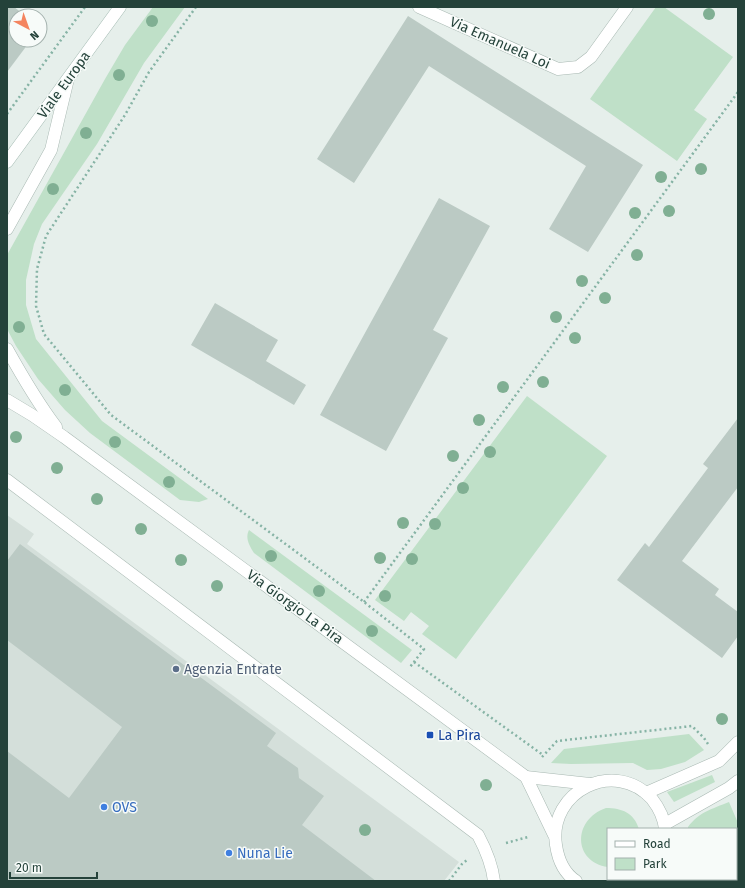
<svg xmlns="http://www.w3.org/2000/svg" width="745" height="888" viewBox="0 0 745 888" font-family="'Fira Sans',sans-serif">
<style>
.built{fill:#d4dfda}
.green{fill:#bfe0c8}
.building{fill:#bbcac4}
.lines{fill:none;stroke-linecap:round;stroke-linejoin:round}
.lane-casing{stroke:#a8b8b2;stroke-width:13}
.street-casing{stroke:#a8b8b2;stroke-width:13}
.secondary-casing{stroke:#a4bbb3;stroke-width:13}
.path{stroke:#86b3a5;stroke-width:2.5;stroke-dasharray:2 3;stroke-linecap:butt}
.lane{stroke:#fff;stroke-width:12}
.street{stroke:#fff;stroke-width:12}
.secondary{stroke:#fff;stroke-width:12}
.tree{fill:#80af93}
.service-dot{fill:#5c6f8a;stroke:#f7fbf9;stroke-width:1.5}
.transit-dot{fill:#1a4fb4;stroke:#f7fbf9;stroke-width:1.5}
.shop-dot{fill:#3f7fe0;stroke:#f7fbf9;stroke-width:1.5}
.labels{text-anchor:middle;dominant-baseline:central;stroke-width:3;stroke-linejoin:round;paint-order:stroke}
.street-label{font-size:14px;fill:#24423a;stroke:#f7fbf9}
.service-label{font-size:14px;fill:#4e5e75;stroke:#f7fbf9;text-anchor:start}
.transit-label{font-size:14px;fill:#164399;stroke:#f7fbf9;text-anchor:start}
.shop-label{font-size:14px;fill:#366cbe;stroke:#f7fbf9;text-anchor:start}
</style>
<rect width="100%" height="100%" fill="#e6efeb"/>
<path class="built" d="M7 515 34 534 27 544 459 862 444 881H7Z"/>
<g class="green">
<path d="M153 7H185L144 63 97 144 42 224 34 244 26 280V305L36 339 102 421 208 499 199 502 180 500 90 433 65 410 38 379 16 346 7 329V255L105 79 125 45Z"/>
<path d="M656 7H664L733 57 694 110 707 119 677 161 590 99Z"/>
<path d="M527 396 607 456 456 659 422 634 429 626 411 612 404 621 375 600Z"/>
<path d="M249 530 412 650 401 663 254 553C249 545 245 538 249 530Z"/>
<path d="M689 734 704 750 685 762 661 769 647 770 633 763 571 764 551 763 564 749Z"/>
<path d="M712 775 715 782 674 802 667 792Z"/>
<path d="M729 802 738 823V856L736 858V829H688V827C699 812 712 809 729 802Z"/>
<path d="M606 808C622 808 634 813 639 829H608V867C573 862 572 820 606 808Z"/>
</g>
<g class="building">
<path d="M7 7H14L26 16H16V40H31L7 72Z"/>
<path d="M408 16 643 165 588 252 549 229 586 166 429 66 354 183 317 159Z"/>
<path d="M439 198 490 226 433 330 448 338 386 451 320 415Z"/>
<path d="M215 303 278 340 266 361 306 385 294 405 191 345Z"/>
<path d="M738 418V487L682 561 719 589 715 595 738 612V636L722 658 617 580 645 543 649 547 708 468 703 464Z"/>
<path d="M20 544 276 733 267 746 298 768 299 778 324 796 302 825 376 881H7V751L69 798 122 727 7 640V561Z"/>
</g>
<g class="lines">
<defs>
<g id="lane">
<path d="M419 7 558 69 578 67 591 57 627 7"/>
<path d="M7 480 478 835C486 850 492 864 494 881"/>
</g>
<g id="street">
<path d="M7 229 51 150 68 79"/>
<path d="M7 349C22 376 37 402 56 427"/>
<path d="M7 400 32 415 64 437 526 777 554 835"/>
<path d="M526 777 590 784"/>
<path d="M646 793 719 761 738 742"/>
<path d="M665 824 729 788 738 781"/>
<path d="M690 879 692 881"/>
<path d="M576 881C564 873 558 859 556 845 548 791 615 758 652 799 659 808 664 818 665 829"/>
<path d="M644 881 646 879"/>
</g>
<path id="secondary" d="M7 162 120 7"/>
</defs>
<use href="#lane" class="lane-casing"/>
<use href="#street" class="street-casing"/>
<use href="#secondary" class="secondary-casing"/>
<g class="path">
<path d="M196 7 149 72 125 115 46 236 37 269 36 306 44 334 111 415 364 602 424 649 410 667"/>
<path d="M7 114 85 7"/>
<path d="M364 602 738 92"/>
<path d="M414 662 543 755"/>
<path d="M542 757 557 741 692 726 704 738 708 744"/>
<path d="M506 843 528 837"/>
<path d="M736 867 738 866"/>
<path d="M449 881 462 864 467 860"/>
<path d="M721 881 723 879"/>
</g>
<use href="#lane" class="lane"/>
<use href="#street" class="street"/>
<use href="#secondary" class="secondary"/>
</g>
<g class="tree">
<circle cx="709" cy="14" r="6"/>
<circle cx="152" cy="21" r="6"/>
<circle cx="119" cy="75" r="6"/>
<circle cx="86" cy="133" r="6"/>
<circle cx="701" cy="169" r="6"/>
<circle cx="661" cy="177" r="6"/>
<circle cx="53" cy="189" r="6"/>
<circle cx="669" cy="211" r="6"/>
<circle cx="635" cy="213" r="6"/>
<circle cx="637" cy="255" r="6"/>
<circle cx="582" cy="281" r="6"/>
<circle cx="605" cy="298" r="6"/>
<circle cx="556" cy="317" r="6"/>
<circle cx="19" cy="327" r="6"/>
<circle cx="575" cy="338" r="6"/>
<circle cx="543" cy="382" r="6"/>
<circle cx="503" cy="387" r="6"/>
<circle cx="65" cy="390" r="6"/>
<circle cx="479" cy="420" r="6"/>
<circle cx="16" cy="437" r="6"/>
<circle cx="115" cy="442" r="6"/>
<circle cx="490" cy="452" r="6"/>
<circle cx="453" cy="456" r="6"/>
<circle cx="57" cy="468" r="6"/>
<circle cx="169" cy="482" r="6"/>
<circle cx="463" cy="488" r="6"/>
<circle cx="97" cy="499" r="6"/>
<circle cx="403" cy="523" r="6"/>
<circle cx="435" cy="524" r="6"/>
<circle cx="141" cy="529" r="6"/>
<circle cx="271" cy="556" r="6"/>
<circle cx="380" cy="558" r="6"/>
<circle cx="412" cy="559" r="6"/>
<circle cx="181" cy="560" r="6"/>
<circle cx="217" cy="586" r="6"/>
<circle cx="319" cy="591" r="6"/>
<circle cx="385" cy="596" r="6"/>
<circle cx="372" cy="631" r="6"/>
<circle cx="722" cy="719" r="6"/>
<circle cx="486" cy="785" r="6"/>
<circle cx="365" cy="830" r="6"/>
</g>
<circle class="service-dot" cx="176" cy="669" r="4"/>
<rect class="transit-dot" x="426" y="731" width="8" height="8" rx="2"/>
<g class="shop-dot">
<circle cx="104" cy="807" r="4"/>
<circle cx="229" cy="853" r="4"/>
</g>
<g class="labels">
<g class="street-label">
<text transform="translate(500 43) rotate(24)">Via Emanuela Loi</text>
<text transform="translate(64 85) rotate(-54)">Viale Europa</text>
<text transform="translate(295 607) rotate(36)">Via Giorgio La Pira</text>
</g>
<g class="service-label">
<text x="184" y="669">Agenzia Entrate</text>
</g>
<g class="transit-label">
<text x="438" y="735">La Pira</text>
</g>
<g class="shop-label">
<text x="112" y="807">OVS</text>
<text x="237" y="853">Nuna Lie</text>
</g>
</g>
<rect width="745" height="888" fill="none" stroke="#24423a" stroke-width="16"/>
<rect x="607" y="828" width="130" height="52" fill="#f7fbf9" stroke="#a3b1ad"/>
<rect x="615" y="841" width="20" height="6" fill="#ffffff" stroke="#a3b1ad"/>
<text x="643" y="848" font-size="12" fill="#24423a">Road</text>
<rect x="615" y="858" width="20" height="12" fill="#bfe0c8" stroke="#a3b1ad"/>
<text x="643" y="868" font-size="12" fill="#24423a">Park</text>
<g transform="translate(28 28) rotate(139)"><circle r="19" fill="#f7fbf9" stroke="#a3b1ad"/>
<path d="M0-3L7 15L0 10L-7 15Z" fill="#f4845f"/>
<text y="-6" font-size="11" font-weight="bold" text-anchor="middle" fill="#24423a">N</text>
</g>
<path d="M10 872v6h87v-6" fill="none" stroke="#24423a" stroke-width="2"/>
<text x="16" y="872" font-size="12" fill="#24423a" stroke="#f7fbf9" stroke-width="3" paint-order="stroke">20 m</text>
</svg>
